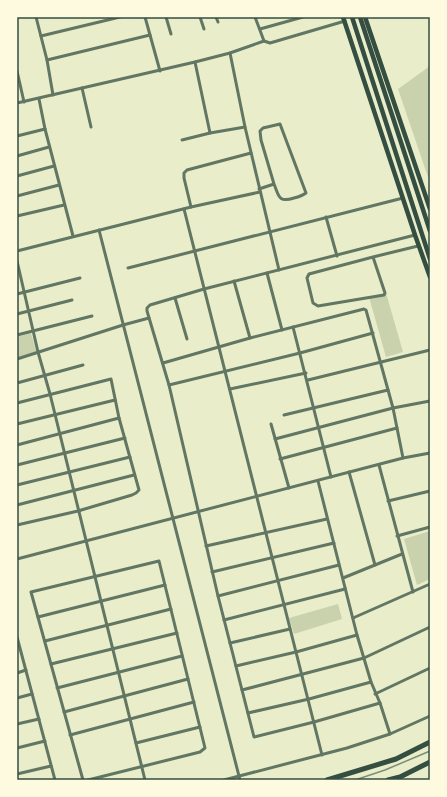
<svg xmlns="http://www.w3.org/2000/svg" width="447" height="797" viewBox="0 0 447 797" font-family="Commissioner,sans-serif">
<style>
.green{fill:#cad2ad}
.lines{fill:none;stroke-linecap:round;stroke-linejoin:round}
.minor{stroke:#617663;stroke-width:3}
.primary{stroke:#344e41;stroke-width:4.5}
.trunk{stroke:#344e41;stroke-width:5}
.rail{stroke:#7c8e77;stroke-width:1.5}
.neatline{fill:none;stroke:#344e41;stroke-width:1.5}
</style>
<rect width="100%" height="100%" fill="#e9edc9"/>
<g class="green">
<path d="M430 66V177H428L398 89Z"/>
<path d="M386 293 403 352 386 357 369 297Z"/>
<path d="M31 333 37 354 17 359V337Z"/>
<path d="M430 531V579L417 585 404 539Z"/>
<path d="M338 604 342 619 294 634 289 618Z"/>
</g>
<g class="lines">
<g class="minor">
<path d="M36 17 47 60 53 95"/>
<path d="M145 17 160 71"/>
<path d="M166 17 171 34"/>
<path d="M200 17 204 29"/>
<path d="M216 17 218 22"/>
<path d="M255 17 264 41"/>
<path d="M260 29 303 17"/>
<path d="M41 36 120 17"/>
<path d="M230 53 245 127 279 270"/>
<path d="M47 60 150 35"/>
<path d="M195 62 210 133"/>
<path d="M17 71 24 102"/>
<path d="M82 88 91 127"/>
<path d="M39 99 45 129 73 236"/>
<path d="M17 103 195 62 230 53 264 41 270 43 345 21"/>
<path d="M17 136 45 129"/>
<path d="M182 140 210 133 245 127"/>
<path d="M17 156 49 147"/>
<path d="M17 176 54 166"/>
<path d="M259 189 274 184 261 140 260 131 263 128 280 124 306 193C302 196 298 197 294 198 278 203 279 196 274 184"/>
<path d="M17 196 59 185"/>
<path d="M191 207 184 178V173L187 170 251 153"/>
<path d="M184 209 322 755"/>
<path d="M17 216 64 205"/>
<path d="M326 217 337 256"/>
<path d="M99 230 240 780"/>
<path d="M17 251 191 207 260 192"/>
<path d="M373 257 385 293 384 295 318 306 313 303 307 278 309 274 373 257 418 246"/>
<path d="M17 261 38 352 50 394 145 780"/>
<path d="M128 268 403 198"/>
<path d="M267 273 282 330"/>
<path d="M234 281 250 338"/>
<path d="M17 294 80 278"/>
<path d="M175 298 187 339"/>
<path d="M17 314 72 300"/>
<path d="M293 327 331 477"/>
<path d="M17 335 92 316"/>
<path d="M17 359 123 325 149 318"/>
<path d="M163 363 250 338 364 309 366 310 393 408 403 458"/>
<path d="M308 380 430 350"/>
<path d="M17 383 83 365"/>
<path d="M169 385 300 353 373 333"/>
<path d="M230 389 306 373"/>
<path d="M17 403 111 379 119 418 139 490 136 493 132 495 78 511 17 525"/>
<path d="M284 415 388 390"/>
<path d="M17 424 115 400"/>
<path d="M271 424 289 488"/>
<path d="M275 439 393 408 430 401"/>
<path d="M17 445 119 418"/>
<path d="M280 459 397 428"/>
<path d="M17 465 125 438"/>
<path d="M379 465 413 592"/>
<path d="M349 472 375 565"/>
<path d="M318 481 357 635 371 682 380 703 390 734"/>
<path d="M17 485 130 457"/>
<path d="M388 501 430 491"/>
<path d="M17 505 134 475"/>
<path d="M397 536 430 527"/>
<path d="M206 546 327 519"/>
<path d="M17 559 403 458 430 453"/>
<path d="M212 572 334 543"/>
<path d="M343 578 402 554"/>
<path d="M218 596 339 565"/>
<path d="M38 617 165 585"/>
<path d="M353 618 430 584"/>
<path d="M224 620 345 589V588"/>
<path d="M17 637 55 780"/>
<path d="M45 641 171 609"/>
<path d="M230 643 290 629"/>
<path d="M51 664 177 633"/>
<path d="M236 666 296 652 357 635"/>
<path d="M17 673 26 670"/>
<path d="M57 688 182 656"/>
<path d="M242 690 218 596 169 385 147 311V308L150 305 204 289 415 235"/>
<path d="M375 694 430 668"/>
<path d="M17 698 32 694"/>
<path d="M380 703 314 722 254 737 242 690 364 658 430 627"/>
<path d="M64 712 188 679"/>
<path d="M248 713 309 699 371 682"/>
<path d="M17 724 39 719"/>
<path d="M70 735 194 702"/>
<path d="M136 743 200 727"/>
<path d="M17 748 45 741"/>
<path d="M17 774 51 766"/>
<path d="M83 780 31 592 159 561 205 748 200 752 88 780"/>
<path d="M224 780 347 748 390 734 430 716"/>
</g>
<g class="primary">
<path d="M343 17 415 235 430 277"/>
<path d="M352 17 430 259"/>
<path d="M360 17 430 231"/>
<path d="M365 17 430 209"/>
</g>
<g class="trunk">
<path d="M327 780 396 759 430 742"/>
<path d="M388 780 400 777 430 762"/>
</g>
<path class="rail" d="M355 780 385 770 430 751"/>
</g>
<rect width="447" height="797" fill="none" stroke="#fefae0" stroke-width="36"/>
<rect x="18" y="18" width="411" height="761" class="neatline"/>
</svg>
